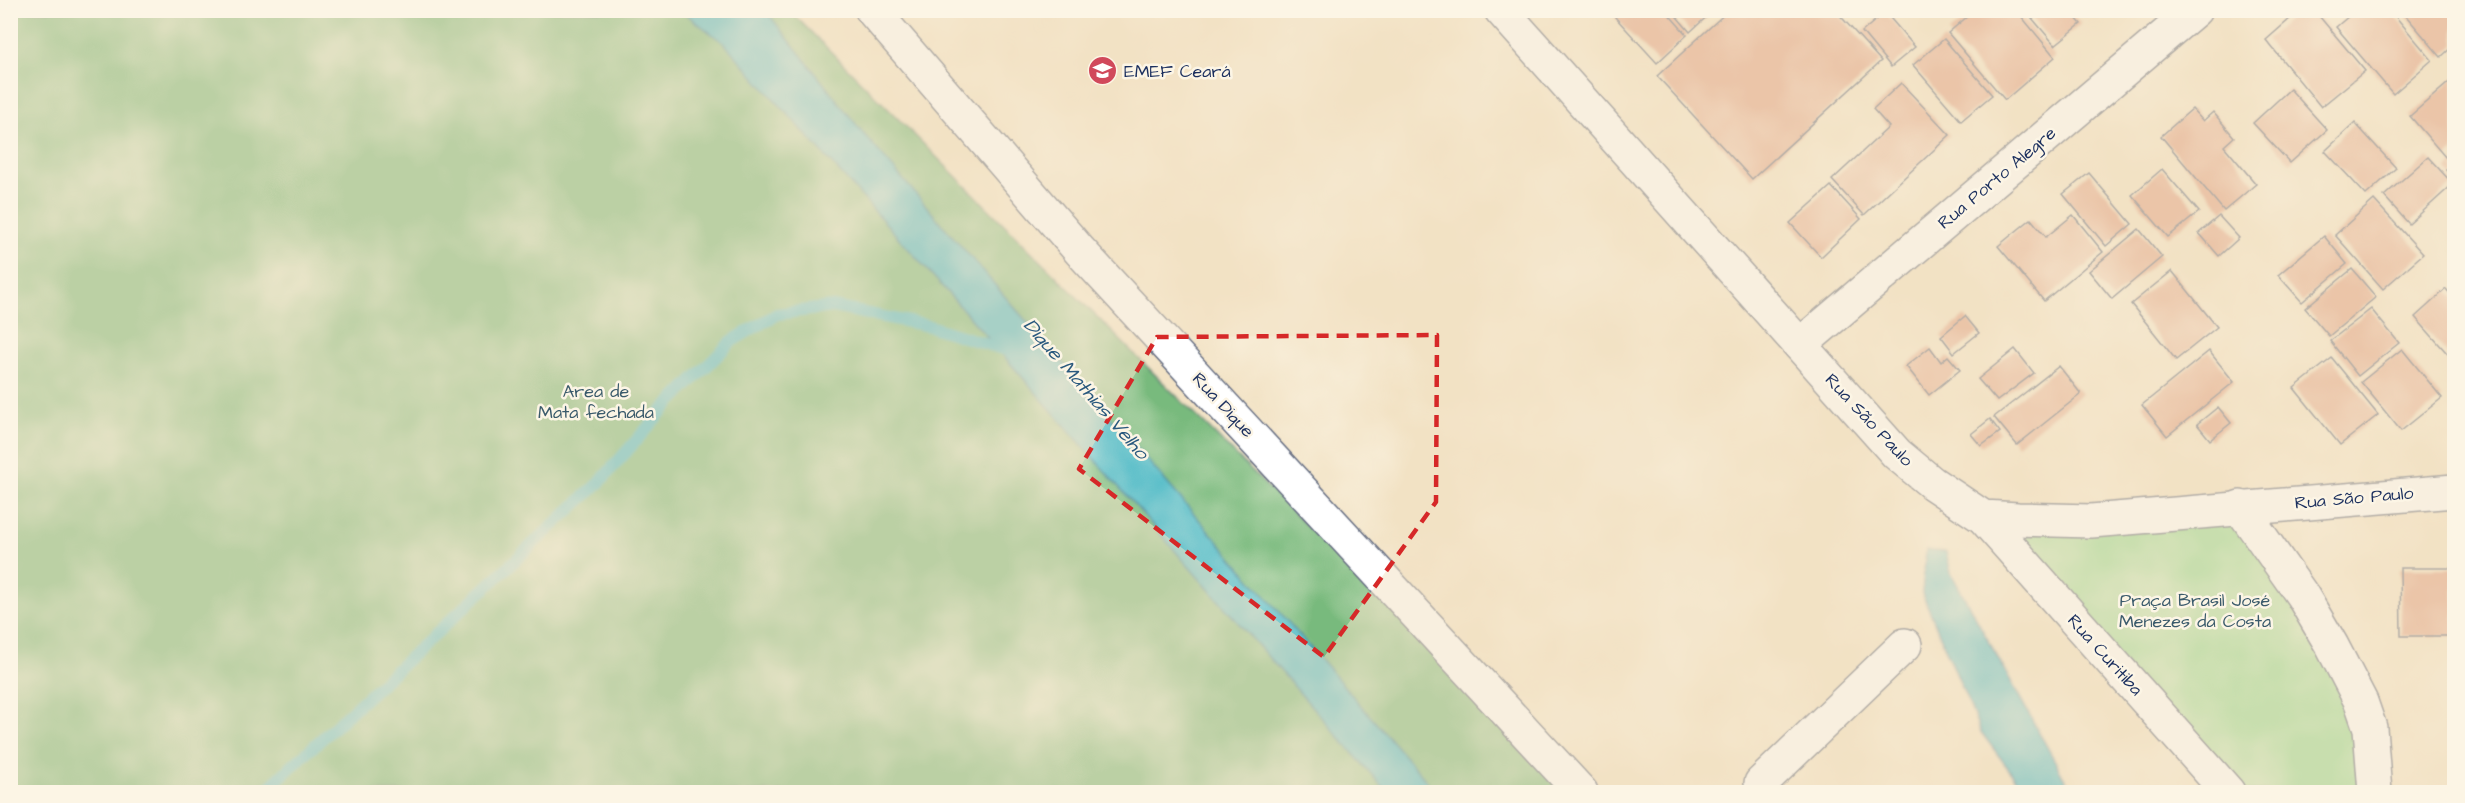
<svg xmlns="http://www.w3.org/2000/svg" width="2465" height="803" viewBox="0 0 2465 803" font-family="'Architects Daughter',sans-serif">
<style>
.green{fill:#95da93;stroke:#588478;stroke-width:1.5}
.forest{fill:#78ba7d;stroke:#4a746e;stroke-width:1.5}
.water{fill:#4dbac7;stroke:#347492;stroke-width:1.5}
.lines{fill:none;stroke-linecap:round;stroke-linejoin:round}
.stream{stroke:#4dbac7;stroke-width:12}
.building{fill:#e2a286}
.minor-casing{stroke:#666e82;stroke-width:36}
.minor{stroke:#fff;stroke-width:33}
.marked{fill:none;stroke:#d62828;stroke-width:4.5;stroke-dasharray:12 8;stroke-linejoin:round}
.labels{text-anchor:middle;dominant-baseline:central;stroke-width:5;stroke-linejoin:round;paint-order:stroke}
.poi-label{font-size:18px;fill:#1b2f5e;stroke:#fcf5e5;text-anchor:start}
.street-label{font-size:18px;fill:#1b2f5e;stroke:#fcf5e5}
.park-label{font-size:18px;fill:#3a5a6b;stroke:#fcf5e5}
.water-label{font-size:20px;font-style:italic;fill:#2a597e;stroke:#fcf5e5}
</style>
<rect width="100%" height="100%" fill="#fcf5e5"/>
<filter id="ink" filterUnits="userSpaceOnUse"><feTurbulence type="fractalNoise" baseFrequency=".0167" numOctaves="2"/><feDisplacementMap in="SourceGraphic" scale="12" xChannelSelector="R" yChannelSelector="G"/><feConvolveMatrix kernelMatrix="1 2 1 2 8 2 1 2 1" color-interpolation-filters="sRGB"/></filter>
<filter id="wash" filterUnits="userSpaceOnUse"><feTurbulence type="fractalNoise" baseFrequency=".008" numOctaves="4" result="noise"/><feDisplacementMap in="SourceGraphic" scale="24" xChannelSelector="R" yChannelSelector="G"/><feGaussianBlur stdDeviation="1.35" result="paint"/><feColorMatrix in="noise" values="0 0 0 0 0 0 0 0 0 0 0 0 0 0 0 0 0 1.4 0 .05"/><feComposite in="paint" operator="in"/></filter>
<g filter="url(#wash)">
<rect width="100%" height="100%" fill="#f2e2c4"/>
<path class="green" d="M2237 515 2353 703 2368 792H2238L2003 529Z"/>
<path class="forest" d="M10 11H790L1574 792H11Z"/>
<g class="water">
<path d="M682 11H766L867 138 1436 792H1387L966 313 725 44Z"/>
<path d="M1926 550 1946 552 1951 573 2066 781 2079 792H2026L1981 732 1922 593Z"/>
</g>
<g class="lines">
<path class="stream" d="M264 792 598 484 663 410 732 341 777 314 833 307 929 326 1009 351"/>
</g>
<g id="blocks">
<g class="building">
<path d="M1622 10H1665L1687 35 1657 63 1615 17Z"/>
<path d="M1671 10H1714L1690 32Z"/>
<path d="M1729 10H1835L1881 61 1752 179 1657 76Z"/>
<path d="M1975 10H2016L2055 57 2005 100 1948 33Z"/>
<path d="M2025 10H2069L2081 24 2055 45Z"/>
<path d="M2300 10H2314L2365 71 2321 107 2266 40Z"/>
<path d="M2356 10H2390L2432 60 2393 94 2336 27Z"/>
<path d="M2401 10H2454V45L2441 57Z"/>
<path d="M1885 12 1915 47 1891 67 1862 32Z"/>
<path d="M1944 39 1992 95 1961 121 1913 65Z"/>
<path d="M2454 78V151L2446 158 2410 116Z"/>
<path d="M1901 83 1950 135 1864 215 1832 180 1889 127 1873 109Z"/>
<path d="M2290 89 2327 130 2290 163 2253 123Z"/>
<path d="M2192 109 2203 121 2213 112 2234 137 2224 146 2256 184 2224 211 2161 136Z"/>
<path d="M2355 123 2396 168 2366 195 2325 151Z"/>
<path d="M2428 157 2453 184 2409 224 2384 196Z"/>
<path d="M2454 162V180L2446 170Z"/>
<path d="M2162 169 2199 212 2168 237 2132 195Z"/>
<path d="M2089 173 2132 224 2106 246 2063 194Z"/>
<path d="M1831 186 1861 219 1821 257 1790 223Z"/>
<path d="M2374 200 2423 254 2383 289 2335 235Z"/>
<path d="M2073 215 2103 252 2044 301 1998 246 2031 219 2046 237Z"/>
<path d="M2219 216 2239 238 2219 256 2199 233Z"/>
<path d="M2139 229 2162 257 2112 299 2089 271Z"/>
<path d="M2324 236 2347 264 2302 302 2278 275Z"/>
<path d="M2352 269 2376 297 2329 336 2305 308Z"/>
<path d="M2172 271 2217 327 2176 360 2131 304Z"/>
<path d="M2446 289 2454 298V361L2415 317Z"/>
<path d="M2371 309 2399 343 2358 376 2330 341Z"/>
<path d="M1965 316 1979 333 1954 353 1941 336Z"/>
<path d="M1930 347 1941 362 1948 356 1960 370 1929 395 1906 366Z"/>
<path d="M2015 349 2034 373 1997 401 1978 379Z"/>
<path d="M2402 349 2442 398 2401 431 2361 382Z"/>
<path d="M2209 351 2234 382 2167 436 2142 405Z"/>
<path d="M2332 358 2378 415 2340 445 2294 388Z"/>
<path d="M2059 366 2081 394 2017 445 1994 417Z"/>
<path d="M2218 407 2231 423 2210 440 2197 424Z"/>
<path d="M1990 419 2000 432 1981 446 1971 434Z"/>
<path d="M2400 568H2454V636H2401Z"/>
</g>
</g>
</g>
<g filter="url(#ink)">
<use href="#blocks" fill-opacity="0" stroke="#666e82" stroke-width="1.5"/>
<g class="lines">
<defs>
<g id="minor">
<path d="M872 10 1080 251 1581 792"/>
<path d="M1501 10 1897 454 1932 483 1983 517 2018 519 2091 521 2454 491"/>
<path d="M1800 345 2195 10"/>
<path d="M2240 507 2302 595 2332 646 2361 702 2370 728 2375 792"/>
<path d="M1983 517 2228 792"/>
<path d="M1761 783 1905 645"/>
</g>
</defs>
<use href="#minor" class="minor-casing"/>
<use href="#minor" class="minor"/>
</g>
</g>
<path d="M0 0H2465V803H0ZM1437 335 1436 502 1324 657 1079 469 1157 337Z" fill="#f2e2c4" fill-opacity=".55" fill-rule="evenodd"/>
<path class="marked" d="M1437 335 1436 502 1324 657 1079 469 1157 337Z"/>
<defs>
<symbol id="school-disc" viewBox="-11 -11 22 22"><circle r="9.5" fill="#d1495b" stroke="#fcf5e5"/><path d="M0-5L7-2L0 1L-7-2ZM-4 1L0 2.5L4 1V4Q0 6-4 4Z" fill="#fff"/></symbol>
</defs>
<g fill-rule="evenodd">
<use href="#school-disc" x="1086" y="54" width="33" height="33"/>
</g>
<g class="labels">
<g class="poi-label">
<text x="1124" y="71">EMEF Ceará</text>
</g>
<g class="street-label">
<text transform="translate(1997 178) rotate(-40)">Rua Porto Alegre</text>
<text transform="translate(1223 405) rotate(47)">Rua Dique</text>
<text transform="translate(1869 420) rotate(47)">Rua São Paulo</text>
<text transform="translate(2354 498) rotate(-5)">Rua São Paulo</text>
<text transform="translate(2105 655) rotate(48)">Rua Curitiba</text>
</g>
<g class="park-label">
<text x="596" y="391">Area de<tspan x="596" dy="21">Mata fechada</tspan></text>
<text x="2195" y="600">Praça Brasil José<tspan x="2195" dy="21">Menezes da Costa</tspan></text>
</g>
<g class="water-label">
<text transform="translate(1086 389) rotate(49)">Dique Mathias Velho</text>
</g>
</g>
<rect width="2465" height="803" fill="none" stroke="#fcf5e5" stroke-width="36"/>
</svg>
